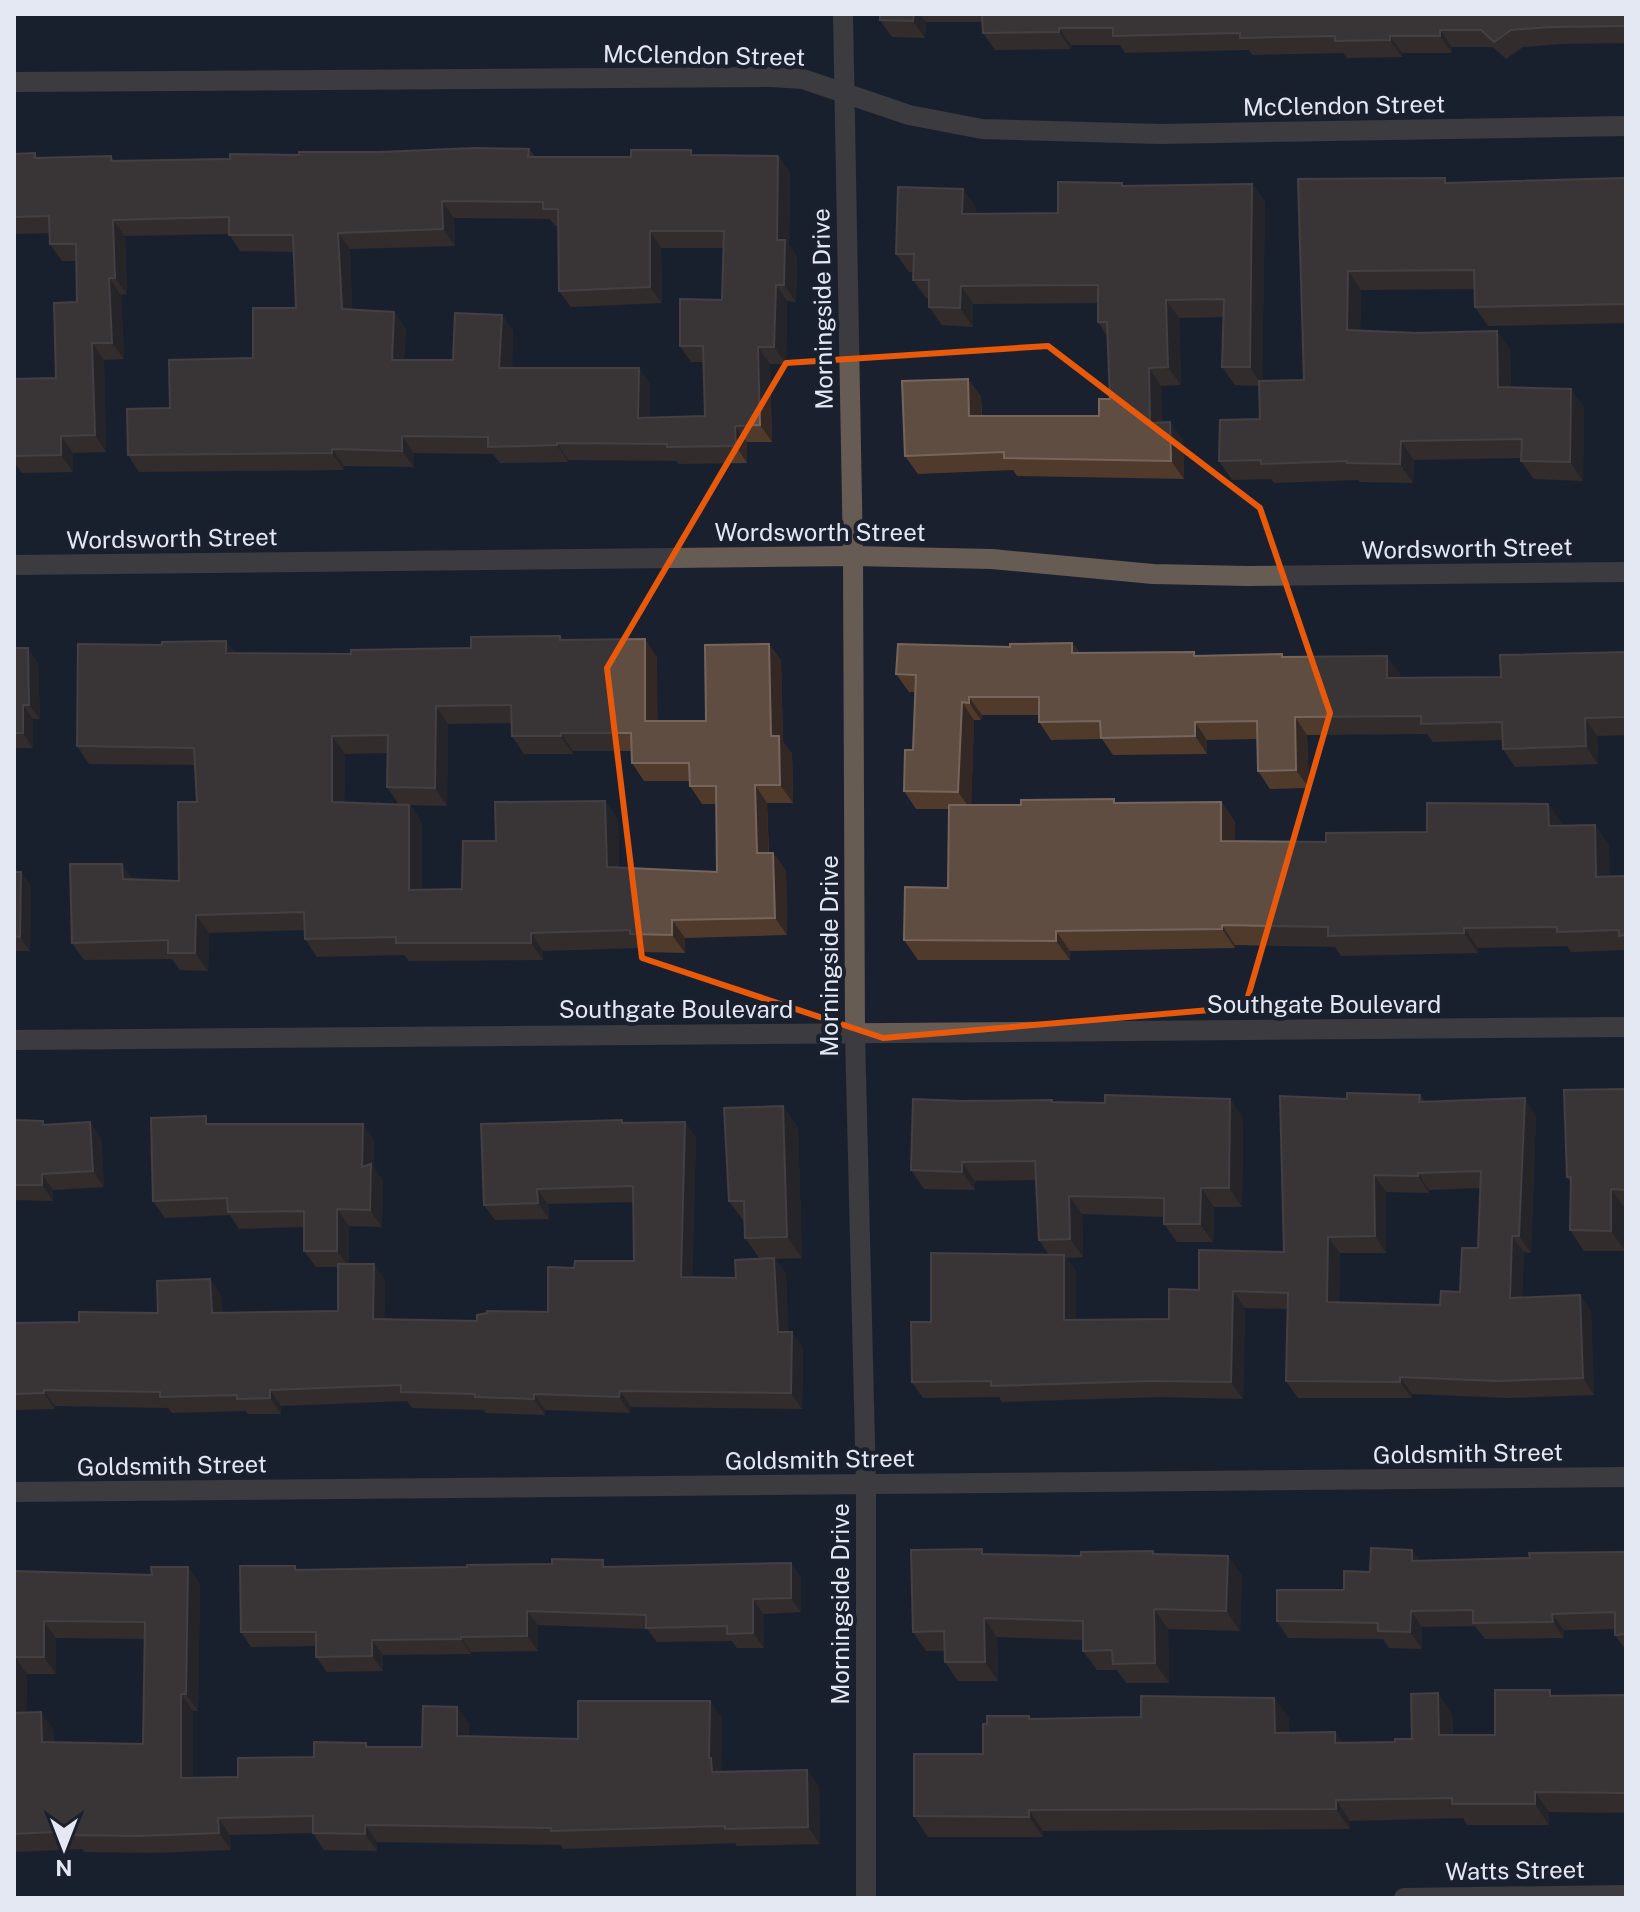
<svg xmlns="http://www.w3.org/2000/svg" width="1640" height="1912" viewBox="0 0 1640 1912" font-family="'Public Sans',sans-serif">
<style>
.lines{fill:none;stroke-linecap:round;stroke-linejoin:round}
.minor{stroke:#675c54;stroke-width:20}
.wall{fill:#503a2c;fill-rule:evenodd}
.shaded-wall{fill:#342824}
.building{fill:#604d41;stroke:#75655d;stroke-width:2;fill-rule:evenodd}
.marked{fill:none;stroke:#e8590c;stroke-width:6;stroke-linejoin:round}
.labels{text-anchor:middle;dominant-baseline:central;stroke-width:8;stroke-linejoin:round;paint-order:stroke}
.street-label{font-size:24px;fill:#e4e8f2;stroke:#1a202e}
</style>
<rect width="100%" height="100%" fill="#1a202e"/>
<g class="lines">
<g class="minor">
<path d="M843 14 853 556 855 1034 866 1485V1898"/>
<path d="M14 82 773 77 803 79 909 115 982 129 1160 134 1626 126"/>
<path d="M14 565 853 556 992 559 1153 574 1247 576 1626 572"/>
<path d="M14 1040 1626 1027"/>
<path d="M14 1492 1626 1477"/>
<path d="M1404 1898 1626 1895"/>
</g>
</g>
<g class="wall">
<path d="M880 14H1626V43L1561 44 1523 47 1506 59 1493 47H1452V53H1402V57L1347 58 1343 53 1252 55 1249 50 1125 53 1120 45H1071V49L995 50 983 33V22H926L925 38 892 37 880 20Z"/>
<path d="M529 149 535 157H631L694 155 778 156 790 173 789 245 797 257 796 302 787 301 786 364H770L772 442H747V463L679 464 676 461 568 460V462L500 463 493 454 414 453V467L344 466V470L139 472 128 455 170 408 253 358 296 308 294 252 240 251 229 234 125 236 127 294 121 295 124 359 104 360 106 452 73 453V472L22 473 14 462V379L56 378 77 302 76 261H62L50 244V233L14 234V154L39 158 111 156 115 161ZM454 218 550 219 555 226H558L559 291 571 307 662 303 661 248H724L722 300 680 346 691 362H703L705 416 650 417V384L639 368H512L513 331 502 315 453 360H404L406 329 394 312 352 310 350 249 455 246Z"/>
<path d="M1626 178V323L1488 326 1475 307V289L1361 290 1360 331 1510 349 1511 388 1584 407 1583 481 1534 479 1521 461V458L1414 460 1413 483 1360 482 1358 480 1274 483 1271 479 1232 480 1219 461 1260 419 1259 386 1235 385 1222 367 1224 317 1179 318 1181 385 1161 386 1162 422H1170L1183 440 1184 479 1017 476 1013 470 918 474 905 456 968 379 981 397 982 416H1099L1110 399 1107 336 1098 322V303L973 304V327L942 325 929 307V298H926L913 280V272H909L896 254 976 207V214L1058 213 1125 186 1252 184 1265 202 1262 381 1304 380 1298 179 1449 183Z"/>
<path d="M560 636 563 640 657 657V721H706L769 644 781 661 783 742 792 754 793 803H767L769 853H773L786 871 787 935 685 938V953L643 952 640 948 543 951V960L409 961 404 955 317 957 305 939V930L209 933 208 971 180 970 172 959 84 960 72 943 133 879 179 881 197 802 195 765 89 764 77 746 162 645 226 641 235 653 351 654 471 648ZM512 723V736L524 754H573V751H632V763L644 781H690V786L702 804H716L717 872 619 868 618 819 496 841 462 889 422 890V823L410 805 447 806 448 724ZM387 753V787L399 805 344 803 345 754Z"/>
<path d="M1072 643 1079 652 1197 656 1284 657 1400 674V678L1501 677 1626 652V735L1597 736 1598 764 1515 767 1503 749V740L1433 742 1427 734 1307 735 1309 788 1270 789 1258 771 1257 739 1207 740V754L1113 755 1102 739 1051 740 1039 722V715H982L981 720H974L971 805 1221 802 1235 822V841L1326 842 1427 832 1548 804 1562 824V826L1609 845V876H1626V950L1571 952 1567 946 1478 948V953L1341 956 1335 947 1235 945V948L1070 951V960H918L904 940 948 888 949 809H916L904 791 913 750 916 692H909L896 674Z"/>
<path d="M14 648 38 663 40 719H33V748H14Z"/>
<path d="M14 872H21L31 886 30 951H14Z"/>
<path d="M1626 1089 1625 1251H1584L1570 1230 1571 1182 1567 1177Z"/>
<path d="M1420 1095 1425 1102 1536 1115 1531 1253 1524 1252 1522 1297 1580 1295 1591 1312 1594 1395 1509 1398 1412 1394V1398H1298L1286 1381 1287 1309 1245 1308 1243 1399 1162 1397 1002 1402 999 1397 923 1398 912 1382 931 1322 1049 1255 1039 1240 1036 1180 975 1181V1190L924 1189 911 1170 963 1101 1105 1103 1230 1099 1243 1118 1242 1207H1214L1213 1242H1177L1164 1224V1217L1082 1214 1083 1257 1066 1258 1076 1271V1320L1169 1319 1199 1290 1284 1252 1347 1099ZM1480 1188 1478 1248 1460 1292 1440 1305 1339 1302 1340 1253H1386V1192L1429 1193V1190Z"/>
<path d="M783 1106 798 1128 802 1258 775 1259 786 1274 788 1332H792L803 1348 802 1409 631 1407 630 1413 545 1410V1415L486 1413 483 1410 412 1408 407 1401 281 1406V1414H248L246 1411 172 1413 168 1408 55 1406V1409L14 1410V1323L79 1322 158 1313 210 1279 221 1295 222 1313 338 1311V1267H316L304 1251V1227L239 1229 230 1215 165 1218 153 1201 212 1124 374 1140V1168L383 1181 382 1227 349 1226V1264L385 1280 384 1319 477 1321 548 1312 574 1268 634 1261 633 1202 548 1204 549 1219 495 1220 484 1205 624 1123 685 1122 696 1138 692 1277 736 1278 760 1259 745 1238V1223L729 1201Z"/>
<path d="M14 1120 46 1125 101 1138 104 1187 53 1190V1201L14 1200Z"/>
<path d="M1153 1551 1156 1554 1228 1556 1242 1576 1240 1631 1168 1629 1169 1683H1126L1117 1670H1097L1083 1651V1640L997 1637 998 1681H958L945 1662V1651H926L913 1632 986 1554 1081 1556Z"/>
<path d="M1626 1552V1650L1615 1635V1629L1564 1630V1638L1485 1639 1475 1626 1422 1627V1649L1389 1648 1383 1639 1288 1638 1277 1621 1344 1590 1370 1572 1420 1560 1530 1558Z"/>
<path d="M791 1563 801 1578V1612L763 1614 764 1648H737L732 1641 657 1642 647 1629 538 1625V1651L471 1652V1654L383 1655V1671L327 1672 316 1657V1646L251 1647 241 1632 295 1566 298 1570 608 1567Z"/>
<path d="M188 1567 200 1584 198 1711H193V1778L238 1777 366 1743 369 1747H422L469 1724V1736L578 1739 710 1701 722 1718 721 1771 807 1770 819 1787 820 1844 737 1846 735 1843 563 1849 561 1845 377 1842V1851L324 1850 313 1833 230 1835 231 1850 151 1853 85 1852 82 1849 14 1852V1571L152 1575ZM56 1638 144 1639 143 1744 54 1743 53 1729 26 1712 27 1674H56Z"/>
<path d="M1438 1693 1452 1714 1453 1735H1495L1554 1696 1626 1695V1813L1549 1812V1825H1467L1463 1818 1350 1821V1829L1043 1831V1837H928L914 1816 983 1754 987 1724 1031 1719 1141 1717 1274 1698 1289 1719V1733L1335 1732 1342 1743 1395 1742 1412 1739Z"/>
</g>
<g class="shaded-wall">
<path d="M914 14H920L926 22 925 38 913 21Z"/>
<path d="M1059 28 1071 45V49L1059 32Z"/>
<path d="M1440 30 1452 47V53L1440 36Z"/>
<path d="M1390 36 1402 53V57L1390 40Z"/>
<path d="M778 156 790 173 789 245 797 257 796 302 784 285 777 240Z"/>
<path d="M1252 184 1265 202 1262 386 1250 367Z"/>
<path d="M963 189 976 207 975 232 962 214Z"/>
<path d="M442 201 454 218 455 246 443 229Z"/>
<path d="M113 220 125 236 127 294 115 278Z"/>
<path d="M650 231 661 248 662 303 650 287Z"/>
<path d="M338 233 350 249 353 326 342 309Z"/>
<path d="M1348 271 1361 290 1360 349 1347 330Z"/>
<path d="M109 278 121 295 124 359 112 343Z"/>
<path d="M776 285 787 301 786 364 774 347Z"/>
<path d="M961 286 973 304V327L960 308Z"/>
<path d="M1166 300 1179 318 1181 385 1168 367Z"/>
<path d="M394 312 406 329 403 376 392 360Z"/>
<path d="M502 315 513 331 511 385 499 368Z"/>
<path d="M1497 331 1510 349 1511 406 1498 387Z"/>
<path d="M92 343 104 360 106 452 95 435Z"/>
<path d="M758 347 770 364 772 442 760 425Z"/>
<path d="M639 368 650 384V434L638 418Z"/>
<path d="M1149 368 1161 386 1162 441 1150 423Z"/>
<path d="M968 379 981 397 982 434 969 416Z"/>
<path d="M1571 389 1584 407 1583 481 1570 462Z"/>
<path d="M1170 422 1183 440 1184 479 1171 461Z"/>
<path d="M735 426 747 442V463L736 446Z"/>
<path d="M61 436 73 453V472L61 455Z"/>
<path d="M402 436 414 453V467L402 451Z"/>
<path d="M1401 441 1414 460 1413 483 1400 464Z"/>
<path d="M557 443 568 460V462L557 445Z"/>
<path d="M332 449 344 466V470L332 453Z"/>
<path d="M645 639 657 657 658 738 645 721Z"/>
<path d="M226 641 238 658 226 653Z"/>
<path d="M1072 643 1084 661 1072 653Z"/>
<path d="M769 644 781 661 783 742 792 754 793 803 780 785 771 736Z"/>
<path d="M28 648 38 663 40 719 29 705Z"/>
<path d="M1387 656 1400 674V696L1387 678Z"/>
<path d="M969 697 982 715 981 720 969 703Z"/>
<path d="M962 702 974 720 971 810 958 792Z"/>
<path d="M23 705 33 719V748L23 733Z"/>
<path d="M436 706 448 724 447 806 435 788Z"/>
<path d="M1295 717 1307 735 1309 788 1296 770Z"/>
<path d="M1585 718 1597 736 1598 764 1586 746Z"/>
<path d="M1195 722 1207 740V754L1195 736Z"/>
<path d="M561 733 573 751V754L561 736Z"/>
<path d="M332 736 345 754 344 820 332 802Z"/>
<path d="M755 785 767 803 769 871 757 853Z"/>
<path d="M605 801 618 819 619 885 607 867Z"/>
<path d="M1221 802 1235 822V860L1221 841Z"/>
<path d="M1548 804 1562 824V846L1549 826Z"/>
<path d="M409 805 422 823V908L409 890Z"/>
<path d="M1595 825 1609 845 1610 897 1596 877Z"/>
<path d="M773 853 786 871 787 935 775 918Z"/>
<path d="M122 864 135 882 123 879Z"/>
<path d="M21 872 31 886 30 951 20 937Z"/>
<path d="M196 915 209 933 208 971 195 953Z"/>
<path d="M672 920 685 938V953L672 935Z"/>
<path d="M1222 925 1235 945V948L1222 929Z"/>
<path d="M1464 928 1478 948V953L1464 933Z"/>
<path d="M1056 931 1070 951V960L1056 941Z"/>
<path d="M531 933 543 951V960L531 943Z"/>
<path d="M1525 1098 1536 1115 1531 1253 1519 1236Z"/>
<path d="M1230 1099 1243 1118 1242 1207 1229 1188Z"/>
<path d="M783 1106 798 1128 802 1258 787 1237Z"/>
<path d="M90 1122 101 1138 104 1187 93 1171Z"/>
<path d="M685 1122 696 1138 692 1293 681 1277Z"/>
<path d="M363 1124 374 1140V1168L383 1181 382 1227 370 1210 362 1167Z"/>
<path d="M962 1162 975 1181V1190L962 1172Z"/>
<path d="M1418 1173 1429 1190V1193L1418 1176Z"/>
<path d="M42 1174 53 1190V1201L42 1185Z"/>
<path d="M1374 1175 1386 1192V1253L1375 1236Z"/>
<path d="M1201 1188 1214 1207 1213 1242 1200 1224Z"/>
<path d="M537 1189 548 1204 549 1219 538 1203Z"/>
<path d="M1611 1189 1626 1210 1625 1251 1611 1231Z"/>
<path d="M1069 1196 1082 1214 1083 1257 1070 1239Z"/>
<path d="M337 1209 349 1226V1267L337 1251Z"/>
<path d="M1512 1236 1524 1252 1521 1314 1510 1298Z"/>
<path d="M1328 1237 1340 1253 1339 1319 1327 1302Z"/>
<path d="M1064 1255 1076 1271V1337L1064 1320Z"/>
<path d="M774 1258 786 1274 789 1348 778 1332Z"/>
<path d="M374 1264 385 1280 384 1335 373 1319Z"/>
<path d="M210 1279 221 1295 223 1329 212 1313Z"/>
<path d="M1233 1291 1245 1308 1243 1399 1231 1382Z"/>
<path d="M1580 1295 1591 1312 1594 1395 1583 1378Z"/>
<path d="M792 1332 803 1348 802 1409 791 1393Z"/>
<path d="M1400 1377 1412 1394V1398L1400 1382Z"/>
<path d="M44 1390 55 1406V1409L44 1393Z"/>
<path d="M270 1390 281 1406V1414L270 1398Z"/>
<path d="M620 1391 631 1407 630 1413 619 1397Z"/>
<path d="M534 1394 545 1410V1415L534 1399Z"/>
<path d="M1412 1550 1424 1566 1412 1561Z"/>
<path d="M1228 1556 1242 1576 1240 1631 1226 1611Z"/>
<path d="M791 1563 801 1578V1612L791 1598Z"/>
<path d="M188 1567 200 1584 198 1711 186 1694Z"/>
<path d="M753 1599 763 1614 764 1648 753 1633Z"/>
<path d="M1154 1609 1168 1629 1169 1683 1155 1663Z"/>
<path d="M527 1611 538 1625V1651L527 1636Z"/>
<path d="M1411 1611 1422 1627V1649L1410 1632Z"/>
<path d="M1552 1614 1564 1630V1638L1553 1622Z"/>
<path d="M984 1618 997 1637 998 1681 985 1662Z"/>
<path d="M44 1621 56 1638V1674L44 1657Z"/>
<path d="M461 1637 471 1652V1654L461 1639Z"/>
<path d="M372 1640 383 1655V1671L372 1656Z"/>
<path d="M15 1657 27 1674 26 1730 14 1713Z"/>
<path d="M1438 1693 1452 1714 1454 1756 1439 1735Z"/>
<path d="M181 1694 193 1711V1796L181 1778Z"/>
<path d="M1274 1698 1289 1719V1754L1275 1733Z"/>
<path d="M710 1701 722 1718 721 1771 712 1772 709 1758Z"/>
<path d="M457 1707 469 1724V1753L457 1736Z"/>
<path d="M41 1712 53 1729 54 1759 42 1742Z"/>
<path d="M1335 1732 1349 1753 1335 1743Z"/>
<path d="M807 1770 819 1787 820 1844 808 1827Z"/>
<path d="M1535 1792 1549 1812V1825L1535 1804Z"/>
<path d="M1336 1800 1350 1821V1829L1336 1809Z"/>
<path d="M1029 1810 1043 1831V1837L1029 1817Z"/>
<path d="M218 1818 230 1835 231 1850 219 1833Z"/>
<path d="M365 1825 377 1842V1851L365 1834Z"/>
</g>
<g class="building">
<path d="M880 14H914L913 21 880 20Z"/>
<path d="M982 14H1626V26L1549 27 1511 30 1494 42 1481 30H1440V36H1390V40L1335 41V36L1240 38V33L1113 36V28H1059V32L983 33Z"/>
<path d="M475 148 529 149 528 157H631V150H691V155L778 156 777 240H785L784 285H776L774 347H758L760 425 735 426 736 446 667 447V444L557 443V445L488 447V437L402 436V451L332 449V453L128 455 127 409 170 408 169 360 253 358V308H296L293 235H229V217L113 220 115 278H109L112 343H92L95 435 61 436V455L14 456V379L56 378 54 303 77 302 76 244H50L49 216 14 217V154L35 153V158L111 156V161L230 159V154L299 155V152H380ZM442 201 543 202V209H558L559 291 650 287V231H724L722 300 680 299V346H703L705 416 638 418 639 368H499L502 315 455 313 453 360H392L394 312 342 309 338 233 443 229Z"/>
<path d="M1445 178V183L1626 178V304L1475 307 1474 270 1348 271 1347 330 1416 333 1497 331 1498 387 1571 389 1570 462 1521 461 1522 439 1401 441 1400 464 1347 463V461L1261 464V460L1219 461 1220 420 1260 419 1259 381 1304 380 1298 179Z"/>
<path d="M1058 182 1122 183V186L1252 184 1250 367H1222L1224 299 1166 300 1168 367 1149 368 1150 423 1170 422 1171 461 1004 458V452L905 456 902 381 968 379 969 416H1099V399H1110L1107 322H1098V285L961 286 960 308 929 307V280H913L914 254H896L898 187 963 189 962 214 1058 213Z"/>
<path d="M560 636V640L645 639V721H706L705 645 769 644 771 736H779L780 785H755L757 853H773L775 918 672 920V935L630 934V930L531 933V943H396V937L305 939 304 912 196 915 195 953H168V940L72 943 70 864H122L123 879 179 881 178 802H197L194 748 77 746 78 644 162 645V642L226 641V653L351 654V650L471 648V637ZM511 705 512 736H561V733H631L632 763H689L690 786H716L717 872 607 867 605 801 495 802 496 841H463L462 889 409 890V805L332 802V736L388 735 387 787 435 788 436 706Z"/>
<path d="M1072 643V653L1194 652V656L1282 654V657L1387 656V678L1501 677 1500 655 1626 652V717L1585 718 1586 746 1503 749 1502 722 1421 724V716L1295 717 1296 770 1258 771 1257 721 1195 722V736L1101 738 1100 721 1039 722V697H969V703L962 702 958 792 904 791 905 750H913L916 675 896 674 898 644 1010 647V644Z"/>
<path d="M14 648H28L29 705H23V733H14Z"/>
<path d="M1114 799V803L1221 802V841L1326 842V833L1427 832V803L1548 804 1549 826 1595 825 1596 877 1626 876V935L1619 936V930L1557 932V927L1464 928V933L1328 936V927L1222 925V929L1056 931V941L904 940 905 887 948 888 949 805H1021V800Z"/>
<path d="M14 872H21L20 937 14 936Z"/>
<path d="M1626 1089V1190L1611 1189V1231L1570 1230 1571 1177H1567L1564 1090Z"/>
<path d="M1347 1093 1420 1095 1419 1102 1525 1098 1519 1236H1512L1510 1298 1580 1295 1583 1378 1497 1381 1400 1377V1382L1286 1381 1288 1293 1233 1291 1231 1382 1150 1381 991 1386V1381L912 1382 911 1322H931V1253L1064 1255V1320L1169 1319V1289L1199 1290V1250L1284 1252 1280 1096 1347 1099ZM1481 1171 1478 1248H1462L1460 1292 1441 1291 1440 1305 1327 1302 1328 1237 1375 1236 1374 1175 1418 1176V1173Z"/>
<path d="M1105 1095 1230 1099 1229 1188H1201L1200 1224H1164V1198L1069 1196 1070 1239 1039 1240 1035 1161 962 1162V1172L911 1170 913 1099 963 1101 1052 1100V1102L1105 1103Z"/>
<path d="M783 1106 787 1237 745 1238 744 1201H729L724 1108Z"/>
<path d="M206 1116V1124H363L362 1167 371 1164 370 1210 337 1209V1251H304V1211L228 1212 227 1198 153 1201 151 1118Z"/>
<path d="M14 1120 43 1121V1125L90 1122 93 1171 42 1174V1185H14Z"/>
<path d="M622 1120V1123L685 1122 681 1277 736 1278 735 1260 774 1258 778 1332H792L791 1393 620 1391 619 1397 534 1394V1399L475 1397V1394L401 1392V1385L270 1390V1398L237 1399V1395L160 1397V1392L44 1390V1393L14 1394V1323L79 1322V1312L158 1313 157 1281 210 1279 212 1313 338 1311V1264H374L373 1319 477 1321V1315L487 1313V1311L548 1312V1267L574 1268 575 1261H634L633 1186 537 1189 538 1203 484 1205 481 1124Z"/>
<path d="M1371 1548 1412 1550V1561L1530 1558 1529 1553 1626 1552V1634L1615 1635V1612L1552 1614 1553 1622 1473 1623V1610L1411 1611 1410 1632 1378 1631V1623L1277 1621V1590H1344V1571L1370 1572Z"/>
<path d="M982 1549V1554L1081 1556V1552L1153 1551V1554L1228 1556 1226 1611 1154 1609 1155 1663 1113 1664 1112 1650 1083 1651V1621L984 1618 985 1662H945L944 1631 913 1632 911 1550Z"/>
<path d="M552 1559 603 1560V1567L791 1563V1598L753 1599V1633L727 1634V1626L646 1628V1615L527 1611V1636L461 1637V1639L372 1640V1656L316 1657V1632H241L240 1566H295V1570L467 1567V1565L552 1564Z"/>
<path d="M151 1567H188L186 1694H181V1778L238 1777V1758L314 1757V1742L366 1743V1747H422L423 1706 457 1707V1736L578 1739V1701H710L709 1758H711L712 1772 807 1770 808 1827 725 1829V1826L551 1831V1828L365 1825V1834L313 1833V1816L218 1818 219 1833 139 1836 73 1835V1831L14 1834V1713L41 1712 42 1742 143 1744 145 1622 44 1621V1657H15L14 1708V1571L152 1575Z"/>
<path d="M1495 1690H1550V1696L1626 1695V1793L1535 1792V1804H1452V1798L1336 1800V1809L1029 1810V1817L914 1816V1754H983V1724H987V1716H1029V1719L1141 1717V1696L1274 1698 1275 1733 1335 1732V1743L1395 1742V1739H1412L1411 1694 1438 1693 1439 1735H1495Z"/>
</g>
<path d="M0 0H1640V1912H0ZM1048 346 1260 508 1330 713 1245 1007 883 1038 642 958 607 668 786 363Z" fill="#1a202e" fill-opacity=".55" fill-rule="evenodd"/>
<path class="marked" d="M1048 346 1260 508 1330 713 1245 1007 883 1038 642 958 607 668 786 363Z"/>
<g class="labels">
<g class="street-label">
<text transform="translate(704 55) rotate(1)">McClendon Street</text>
<text transform="translate(1344 105) rotate(-1)">McClendon Street</text>
<text transform="translate(822 309) rotate(-91)">Morningside Drive</text>
<text x="820" y="532">Wordsworth Street</text>
<text transform="translate(172 538) rotate(-1)">Wordsworth Street</text>
<text transform="translate(1467 548) rotate(-1)">Wordsworth Street</text>
<text transform="translate(829 956) rotate(-90)">Morningside Drive</text>
<text x="1324" y="1004">Southgate Boulevard</text>
<text x="676" y="1009">Southgate Boulevard</text>
<text transform="translate(1468 1453) rotate(-1)">Goldsmith Street</text>
<text transform="translate(820 1459) rotate(-1)">Goldsmith Street</text>
<text transform="translate(172 1465) rotate(-1)">Goldsmith Street</text>
<text transform="translate(840 1604) rotate(-90)">Morningside Drive</text>
<text transform="translate(1515 1870) rotate(-1)">Watts Street</text>
</g>
</g>
<rect width="1640" height="1912" fill="none" stroke="#e4e8f2" stroke-width="32"/>
<g transform="translate(64 1848) rotate(180)" stroke="#1a202e" stroke-width="6" paint-order="stroke">
<path d="M0-6L14 30L0 20L-14 30Z" fill="#e4e8f2"/>
<text y="-12" font-size="22" font-weight="bold" text-anchor="middle" fill="#e4e8f2">N</text>
</g>
</svg>
